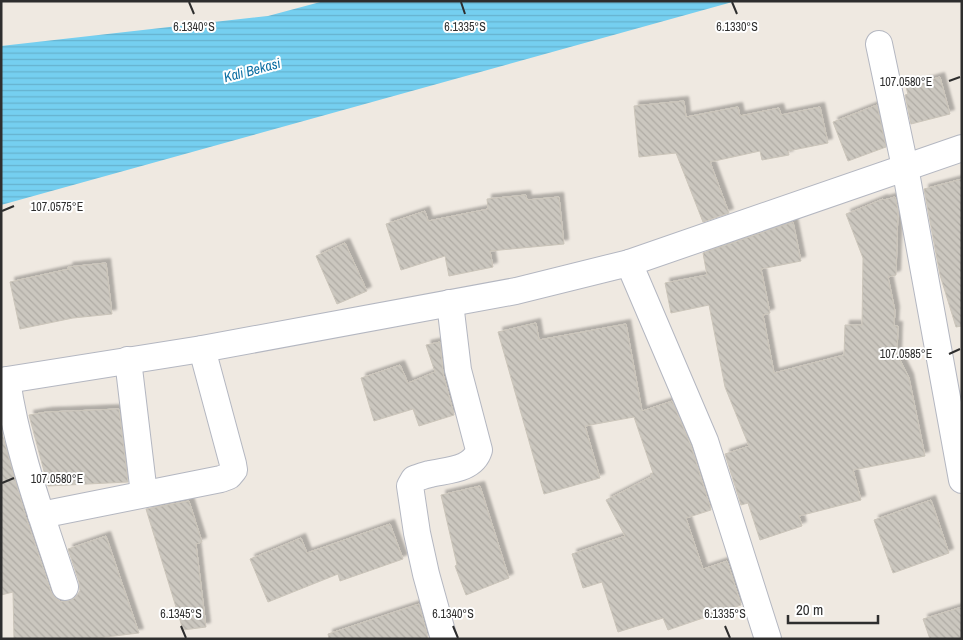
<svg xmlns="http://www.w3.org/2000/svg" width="963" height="640" viewBox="0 0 963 640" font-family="'Archivo Narrow',sans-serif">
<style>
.water{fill:url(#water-rules)}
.building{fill:url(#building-back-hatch);stroke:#cbc5ba;filter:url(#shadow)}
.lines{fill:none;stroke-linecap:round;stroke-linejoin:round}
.street-casing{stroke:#b4b7c1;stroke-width:28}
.street{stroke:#fff;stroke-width:26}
.ticks{fill:none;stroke:#2e2e2e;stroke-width:2}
.labels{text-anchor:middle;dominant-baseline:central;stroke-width:4;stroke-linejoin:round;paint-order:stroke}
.water-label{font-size:14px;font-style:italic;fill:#0d6fa3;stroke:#fff}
.ticks-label{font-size:12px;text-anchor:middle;fill:#2e2e2e;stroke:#fff;stroke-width:4;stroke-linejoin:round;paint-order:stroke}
</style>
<defs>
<pattern id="water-rules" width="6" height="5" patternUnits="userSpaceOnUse" patternTransform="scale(1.25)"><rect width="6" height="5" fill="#75cff0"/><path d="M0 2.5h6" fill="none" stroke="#66b2ce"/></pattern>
<pattern id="building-back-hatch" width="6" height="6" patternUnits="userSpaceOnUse" patternTransform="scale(1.25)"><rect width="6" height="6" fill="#cbc7bf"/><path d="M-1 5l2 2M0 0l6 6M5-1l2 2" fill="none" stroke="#afaba4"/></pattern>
<filter id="shadow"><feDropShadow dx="4.5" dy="-4.5" stdDeviation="1" flood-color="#0004"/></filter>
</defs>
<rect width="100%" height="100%" fill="#efe9e1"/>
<path class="water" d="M324 1H736L1 205V46L268 16Z"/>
<g class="building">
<path d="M940 77 950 114 911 124 905 95 908 94 906 87Z"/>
<path d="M684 101 686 117 738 107 740 116 779 108 781 115 820 107 828 143 788 151 789 155 762 160 760 151 710 162 729 213 703 222 676 153 639 157 634 106Z"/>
<path d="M877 105 886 147 848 161 833 122Z"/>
<path d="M962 179V326L956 327 940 275 924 189Z"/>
<path d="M526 195 527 200 559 197 564 244 490 251 493 267 449 276 445 256 401 270 386 224 425 211 428 221 488 209 487 199Z"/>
<path d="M895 197 898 210 896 275 888 277 895 311 894 326H898L897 354 909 378 925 456 853 470 861 500 799 516 802 526 760 540 748 503 741 505 725 454 749 446 725 387 709 305 671 313 665 283 707 275 703 253 793 222 801 261 761 269 770 313 763 315 774 373 844 355 845 325H862L863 258 846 214 883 199 884 200Z"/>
<path d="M345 243 367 291 337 304 316 256Z"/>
<path d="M106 263 112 314 73 318 20 329 10 282 69 269 68 267Z"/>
<path d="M536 323 539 340 626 324 642 411 672 401 691 446 711 510 686 518 703 569 727 561 741 605 668 630 663 618 618 632 602 582 583 588 572 554 625 536 606 500 651 477 650 474 653 473 634 417 585 426 600 478 544 494 498 332Z"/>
<path d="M440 342 443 374 454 415 419 426 413 409 374 421 361 378 400 365 408 383 435 372 426 345Z"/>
<path d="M119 409 128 482 48 486 29 415 47 412Z"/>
<path d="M1 430 25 515 51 592 55 598 61 602 69 601 76 597 80 591 79 582 68 549 106 536 139 633 89 639H14L13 592 1 595Z"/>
<path d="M480 486 509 578 466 595 455 566 457 565 441 495Z"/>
<path d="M931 500 949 553 893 573 874 520Z"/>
<path d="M189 501 202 542 196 544 206 627 183 630 146 509Z"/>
<path d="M390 524 403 559 340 581 338 574 268 602 250 559 301 538 307 553Z"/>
<path d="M419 604 428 639H329L328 634Z"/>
<path d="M962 607V639H930L923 619Z"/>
</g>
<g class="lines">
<defs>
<g id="street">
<path d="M879 44 905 167 962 480"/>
<path d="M629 263 705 441 768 639"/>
<path d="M128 360 144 494"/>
<path d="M7 380C17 451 43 519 65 587"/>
<path d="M1 381 202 349 516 291 629 263 962 148"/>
<path d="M41 515 221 479 229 476 234 470 233 464 202 349"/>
<path d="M444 639 426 574 417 533 410 486 414 479C420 477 425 475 430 474 447 470 473 470 479 450L458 370 450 303"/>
</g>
</defs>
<use href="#street" class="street-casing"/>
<use href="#street" class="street"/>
</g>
<path class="ticks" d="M189 2 194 14M461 2 465 14M732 2 737 14M949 81 960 77M2 211 14 206M949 354 960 349M2 483 14 478M181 626 186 638M453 626 458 638M725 626 730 638"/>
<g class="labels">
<g class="water-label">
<text transform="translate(252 70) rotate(-15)">Kali Bekasi</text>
</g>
</g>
<g class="ticks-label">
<text x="194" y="31">6.1340°S</text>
<text x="465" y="31">6.1335°S</text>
<text x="737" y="31">6.1330°S</text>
<text x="906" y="86">107.0580°E</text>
<text x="57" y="211">107.0575°E</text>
<text x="906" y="358">107.0585°E</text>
<text x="57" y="483">107.0580°E</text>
<text x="181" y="618">6.1345°S</text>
<text x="453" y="618">6.1340°S</text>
<text x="725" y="618">6.1335°S</text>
</g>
<rect width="963" height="640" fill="none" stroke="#2e2e2e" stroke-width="5"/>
<path d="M788 615v8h90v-8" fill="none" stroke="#2e2e2e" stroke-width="2.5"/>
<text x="796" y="615" font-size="15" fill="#2e2e2e" stroke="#ffffff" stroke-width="4" paint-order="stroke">20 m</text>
</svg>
